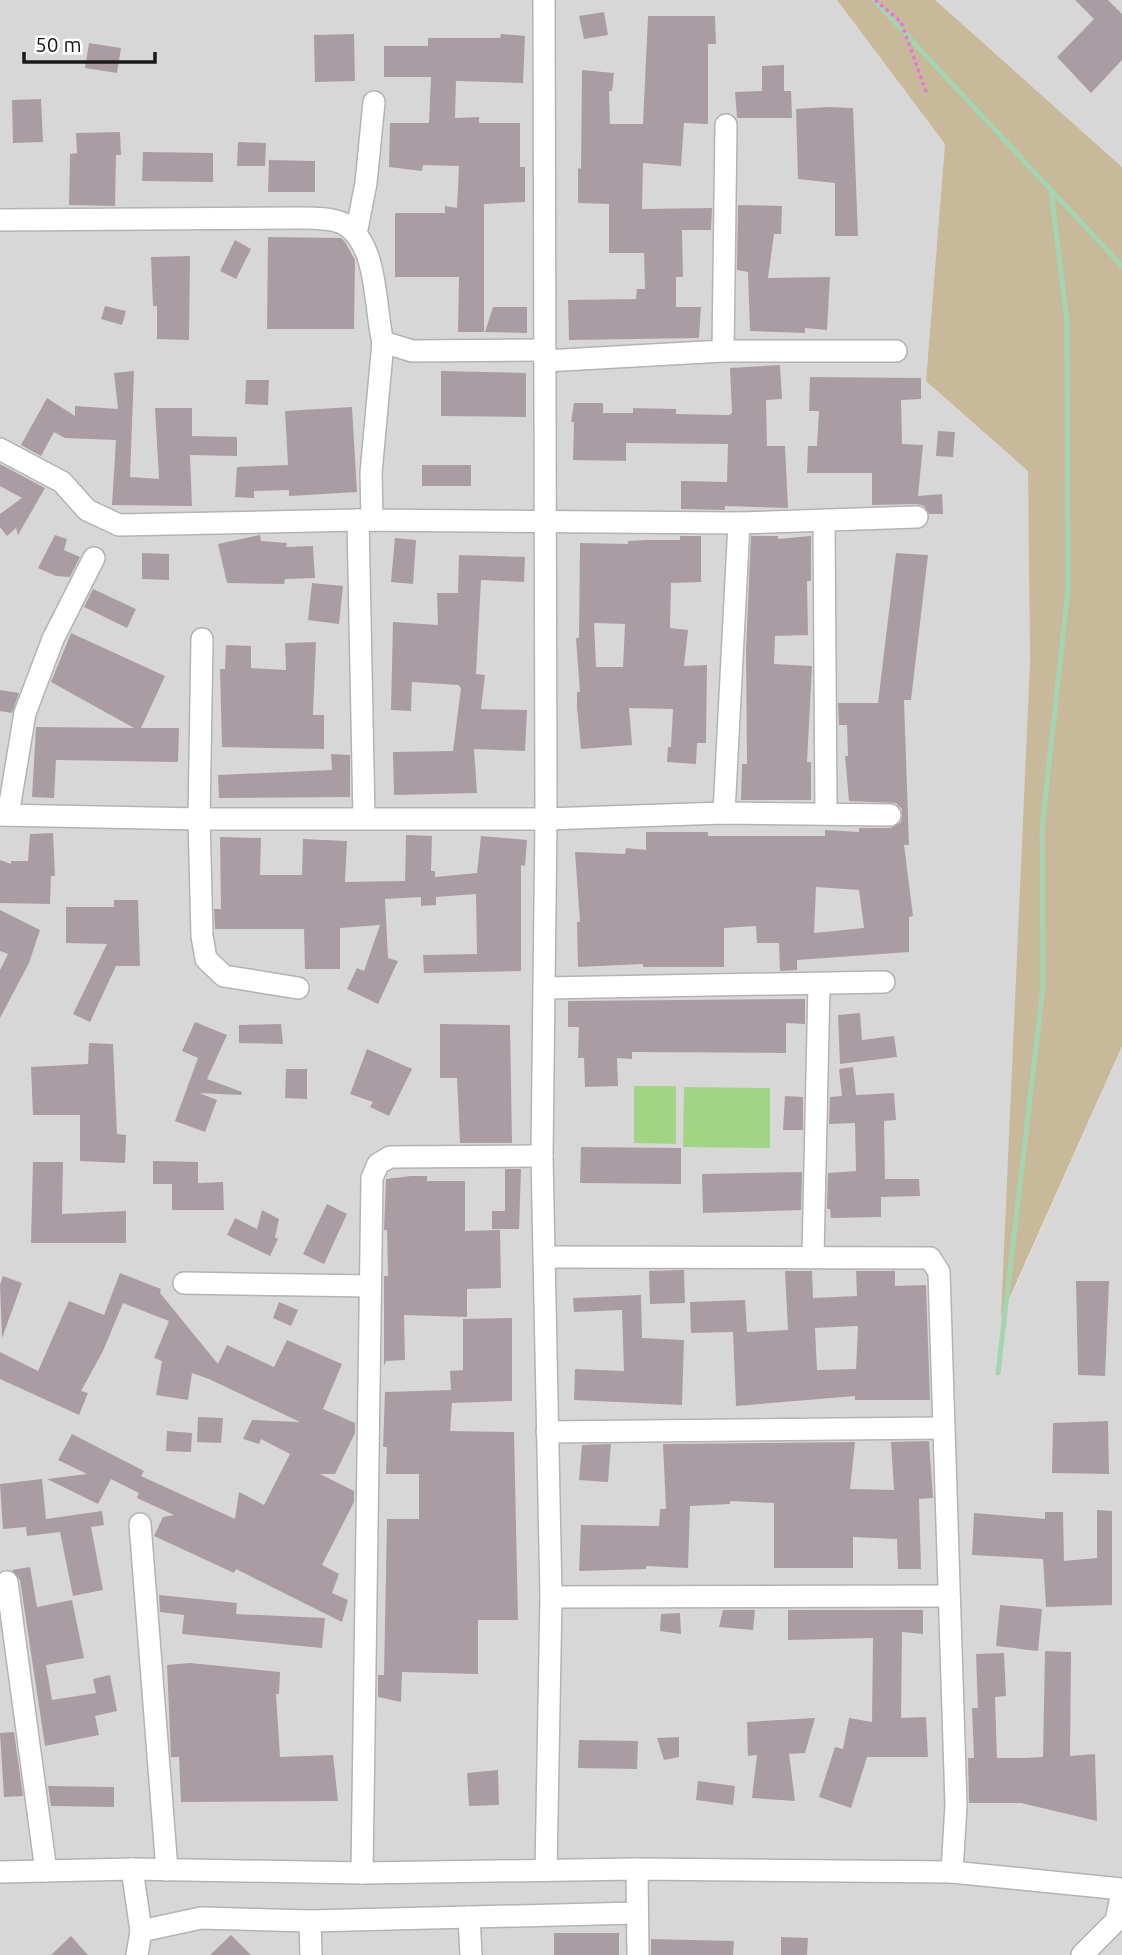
<svg xmlns="http://www.w3.org/2000/svg" width="1122" height="1955" viewBox="0 0 1122 1955" font-family="Ubuntu,sans-serif">
<style>
.residential{fill:#d8d7d8}
.forest{fill:#c7b999}
.pitch{fill:#a3d485}
.lines{fill:none;stroke-linecap:round;stroke-linejoin:round}
.stream{stroke:#a5d5b0;stroke-width:5}
.building{fill:#a99da3;fill-rule:evenodd}
.minor-casing{stroke:#b3b3b3;stroke-width:24}
.path{stroke:#eb72de;stroke-width:3.5;stroke-dasharray:3.5 3.5;stroke-linecap:butt}
.minor{stroke:#fff;stroke-width:21}
</style>
<rect width="100%" height="100%" fill="#ebe1e4"/>
<g class="residential">
<path d="M0 0H837L945 144 926 381 1028 471 1030 661 1003 1315 1122 1046V1955H0Z"/>
<path d="M935 0H1122V167Z"/>
</g>
<path class="forest" d="M837 0H935L1122 167V1046L1001 1317 1030 662 1028 471 926 381 945 144Z"/>
<g class="pitch">
<path d="M634 1086H676V1144L634 1143Z"/>
<path d="M684 1087 770 1088V1148L683 1147Z"/>
</g>
<g class="lines">
<g class="stream">
<path d="M874 0 1122 266"/>
<path d="M998 1373 1043 987 1042 829 1068 589 1067 322 1051 189"/>
</g>
</g>
<g class="building">
<path d="M1075 0H1108L1122 14V60L1091 93 1057 57 1094 19Z"/>
<path d="M604 12 608 35 584 39 579 16Z"/>
<path d="M648 16H715L716 44H708V124L684 123 681 166 643 163 642 209 712 208 711 230H682L683 277H676V307H701L699 338 569 340 568 300 636 299 637 289H645L644 253H609V204L578 203V168L581 169 582 70 614 73 612 91H609L610 124H643Z"/>
<path d="M354 34 355 81 315 82 314 35Z"/>
<path d="M501 34 525 36 523 83 456 81 455 118 479 117V123H520V167H525V202L484 204V332H458L459 277H395V213H445V206L457 208 459 166 423 165 422 171 389 167 390 123H429L431 77H384V46H428V38H500Z"/>
<path d="M89 43 121 48 117 73 85 68Z"/>
<path d="M784 65V91H791L792 118H737L735 92 762 91V66Z"/>
<path d="M41 99 43 142 13 143 12 100Z"/>
<path d="M827 107 853 108 858 236H835V183L798 179 796 109Z"/>
<path d="M120 132 121 155H116L115 206 69 205 70 154 77 153 76 133Z"/>
<path d="M238 142 266 143 265 166H237Z"/>
<path d="M143 152 213 153V182L142 181Z"/>
<path d="M269 160 315 161V192H268Z"/>
<path d="M738 205 782 206 781 234H774L768 278 830 277 827 330 805 328V333L750 331 748 272 737 270Z"/>
<path d="M268 237 341 238 345 242 355 260 354 329H267Z"/>
<path d="M235 240 251 249 236 279 220 271Z"/>
<path d="M190 256 189 340 157 339V306H153L151 257Z"/>
<path d="M105 306 126 311 122 325 101 319Z"/>
<path d="M493 307H527V333L485 332Z"/>
<path d="M780 365 782 399 766 400 767 446H785L788 508 725 506V510L681 509V481L727 482 728 444 626 443V461L573 460 574 422H571L574 403H603V413H633V408L676 409V414L729 415 732 413 730 368Z"/>
<path d="M134 371 130 477 159 479 155 408H192V436L237 437V456L190 455 192 506 112 505 116 440 65 438 54 432 41 456 21 445 47 398 75 416V406L118 409 114 373Z"/>
<path d="M441 371 526 373V417L441 416Z"/>
<path d="M810 377 921 378V399L901 400 902 444 923 445 918 496 942 494 943 514H929L924 506 917 504 872 505V473H807L808 446H817L819 411H809Z"/>
<path d="M246 380H269L268 405 245 404Z"/>
<path d="M352 407 357 492 289 496V490L254 491V498L235 497 237 467 288 465 285 411Z"/>
<path d="M938 431 955 432 953 457 936 456Z"/>
<path d="M0 464 45 488 18 535 16 528 7 536 0 527V514L22 498 0 486Z"/>
<rect x="422" y="465" width="49" height="21"/>
<path d="M55 535 67 539 64 550 80 557 70 577 56 576 38 568Z"/>
<path d="M260 535 261 541 287 543 286 547 313 546 315 578 285 579 284 584 227 583 218 544Z"/>
<path d="M680 536H701V582L671 583 670 628 688 630 684 666 707 665 706 743H697L696 764 667 762 668 747H671L673 709 629 708 632 745 581 749 577 707V692H580L576 638H579L580 543 628 544V541L646 540H680ZM594 623 625 624 623 667H596Z"/>
<path d="M751 536H778V539L811 536V581H807L808 635 775 636 774 664 812 666 807 762H811V800H741L742 764H747L746 650Z"/>
<path d="M395 538 416 540 413 584 391 582Z"/>
<path d="M142 553 169 554V580L142 579Z"/>
<path d="M896 553 928 555 911 700H904L909 845H904L913 916 909 917V952L797 960V970L780 971 779 943H757L756 926 724 928V967H643V964L578 967 577 922H580L575 852 625 854 626 848 646 850V832H708V836H825V830L859 832V828H891L901 822 902 809 896 803 849 801 845 756H848L847 725H839L838 703H878ZM816 887 859 890 864 928 814 933Z"/>
<path d="M459 555 525 557 524 582 481 580 476 674 485 675 481 709 527 710 525 751 474 749 477 793 394 795 393 752 453 751 461 688 458 685 412 682 411 711 391 710 393 622 438 625 437 593H458Z"/>
<path d="M312 583 343 586 339 624 308 620Z"/>
<path d="M93 589 136 609 127 628 84 607Z"/>
<path d="M71 633 165 676 141 728H179L178 762 56 760 54 798 32 797 36 727 134 728 51 682Z"/>
<path d="M316 642 313 715H324V749L222 747 220 669H225L226 645 251 646V668L286 670 285 643Z"/>
<path d="M0 690 19 693 12 713 0 711Z"/>
<path d="M331 754 350 755V797L219 798 218 775 332 770Z"/>
<path d="M53 833 55 876H51L50 904 0 903V860L11 864V861H28L30 834Z"/>
<path d="M406 835 432 836 431 871H435V877L477 873 481 836 527 840 525 866 521 865V971L424 973 423 955 477 954 476 894 436 897V905L421 906V897L385 899 388 958 398 961 378 1004 347 989 357 968 364 971 380 925 340 928V969H305L304 929H215L214 909H221L220 837 261 838 260 875H302L303 839 347 841 345 882 405 881Z"/>
<path d="M114 900H138L140 966H116L90 1022 73 1014 107 944 66 943V907H114Z"/>
<path d="M0 910 40 930 29 963 0 1018V970L8 954 0 951Z"/>
<path d="M805 999V1024L786 1023V1053L632 1052V1059L617 1058 618 1086 585 1087 584 1058H578L579 1027H568V1001Z"/>
<path d="M860 1013 862 1040 894 1036 897 1057 840 1064 838 1015Z"/>
<path d="M195 1022 227 1035 207 1079 242 1092 241 1095 199 1093 217 1100 205 1132 175 1121 198 1058 182 1051Z"/>
<path d="M281 1024 283 1044 239 1043V1025Z"/>
<path d="M440 1024 510 1025 512 1143H460L457 1078H440Z"/>
<path d="M89 1043 113 1044 117 1134 126 1135 125 1163 80 1161V1115H33L31 1067 88 1064Z"/>
<path d="M367 1049 412 1069 389 1116 370 1107 373 1102 350 1094Z"/>
<path d="M853 1067 856 1095 894 1093 896 1120 884 1121 885 1179H919L920 1196 881 1197V1217L831 1218 830 1209H827L828 1173 856 1171 855 1123 829 1124 830 1097 842 1096 839 1069Z"/>
<path d="M286 1069H307V1099L285 1098Z"/>
<path d="M785 1096 803 1097V1130H783Z"/>
<path d="M581 1147 681 1148V1184L580 1183Z"/>
<path d="M153 1161 198 1162V1183L223 1182 224 1210H172V1184H153Z"/>
<path d="M33 1162H63L62 1214 126 1211V1243H31Z"/>
<path d="M505 1169H521L519 1229H492V1211H505Z"/>
<path d="M802 1172 801 1210 703 1213 702 1174Z"/>
<path d="M411 1176H427V1181H465V1231L500 1230 501 1288 467 1289V1317L404 1315 405 1360 386 1361 384 1366V1276H388L387 1230H384L386 1179Z"/>
<path d="M327 1204 347 1214 324 1264 303 1254Z"/>
<path d="M262 1210 279 1219 275 1237 278 1239 270 1256 227 1235 235 1218 257 1229Z"/>
<path d="M684 1270 685 1303 650 1304 649 1271Z"/>
<path d="M785 1271H812L813 1298 857 1296 856 1271H895V1286L926 1285 930 1400H855V1396L736 1406 733 1332 691 1333 690 1302 745 1300 747 1332 788 1330ZM858 1326 856 1369 817 1370 815 1328Z"/>
<path d="M120 1273 161 1289 160 1293 218 1364 227 1345 274 1367 287 1340 342 1364 323 1409 355 1423V1433L335 1474H320L354 1491V1502L322 1565 339 1574 332 1593 348 1600 342 1622 236 1569 234 1573 154 1536 163 1517 174 1515 137 1498 139 1493 111 1479 98 1504 47 1479 87 1474 58 1460 72 1434 144 1471 141 1476 235 1519 239 1492 264 1505 290 1454 261 1439 259 1444 243 1439 252 1420 300 1422 209 1379 192 1373 188 1400 156 1395 162 1361 154 1358 169 1321 123 1303 103 1351 81 1391 88 1393 79 1415 0 1379V1352L38 1371 69 1301 104 1315Z"/>
<path d="M3 1276 22 1283 2 1338 0 1285Z"/>
<path d="M1076 1281H1109L1105 1376 1078 1375Z"/>
<path d="M641 1295 642 1338 684 1340 682 1405 574 1400 575 1369 624 1371 622 1310 574 1312 573 1298Z"/>
<path d="M279 1302 298 1310 291 1326 273 1318Z"/>
<path d="M512 1318V1401L452 1403 450 1431 514 1432 518 1620H478V1674L402 1672 401 1702 378 1697V1675H384L387 1519H419V1474H386L387 1447H383L385 1392 451 1390 450 1371 463 1370V1319Z"/>
<path d="M198 1417 223 1418 221 1443 197 1442Z"/>
<path d="M1108 1421 1109 1474 1052 1473 1053 1423Z"/>
<path d="M167 1431 192 1433 191 1452 166 1451Z"/>
<path d="M929 1441 933 1498 919 1499 921 1569H898L897 1539 853 1537V1568H774V1503L730 1501V1504L690 1506 688 1568 646 1566V1569L579 1571 581 1525 659 1526 660 1509H666L663 1444 855 1442 850 1489 894 1490 891 1442Z"/>
<path d="M611 1444 608 1482 579 1480 582 1445Z"/>
<path d="M42 1479 46 1519 102 1511 104 1525 91 1527 103 1590 73 1596 60 1532 27 1536 26 1527 3 1529 0 1484Z"/>
<path d="M1097 1510 1112 1511V1605L1046 1607 1043 1559 972 1555 974 1513 1045 1519V1512H1063L1064 1561 1097 1558Z"/>
<path d="M30 1567 37 1607 72 1600 84 1658 46 1665 52 1700 96 1693 93 1679 110 1675 117 1711 95 1716 99 1735 45 1746 20 1580 12 1570Z"/>
<path d="M159 1595 237 1603 236 1614 325 1618 322 1648 182 1634 184 1615 160 1612Z"/>
<path d="M1000 1605 1042 1609 1038 1651 996 1646Z"/>
<path d="M723 1610H755L753 1630 719 1627Z"/>
<path d="M788 1610H923V1634L902 1632 901 1718 926 1717 928 1757H867L851 1808 819 1797 835 1747 843 1749 849 1718 872 1722 873 1638 788 1640Z"/>
<path d="M680 1613 681 1634 660 1631 661 1614Z"/>
<path d="M1045 1651 1071 1652 1070 1756 1095 1754 1097 1821 1021 1803H969L968 1758H974L972 1708H978L976 1654 1004 1653 1006 1696 995 1697 997 1758H1024L1043 1757Z"/>
<path d="M190 1663 280 1672 279 1694H276L280 1757 333 1755 338 1801 181 1802 179 1757H171L167 1665Z"/>
<path d="M815 1718 805 1753 789 1754 795 1801 752 1798 757 1755 748 1756 747 1722Z"/>
<path d="M14 1732 23 1796 4 1797 0 1733Z"/>
<path d="M679 1737V1757L664 1760 657 1738Z"/>
<path d="M579 1740 638 1741 637 1769 578 1768Z"/>
<path d="M498 1770 499 1805 469 1806 467 1773Z"/>
<path d="M698 1781 735 1786 733 1805 696 1800Z"/>
<path d="M48 1786 114 1787V1807L51 1806Z"/>
<rect x="554" y="1933" width="65" height="22"/>
<path d="M231 1935 251 1955H210Z"/>
<path d="M71 1936 88 1955H51Z"/>
<path d="M781 1937 808 1938 807 1955H781Z"/>
<path d="M651 1939 734 1941 733 1955H651Z"/>
</g>
<g class="lines">
<defs>
<g id="minor">
<path d="M544 0 546 819 542 1156 551 1597 546 1870"/>
<path d="M0 220 301 218C314 218 333 218 344 224 379 244 374 308 383 342L412 351 545 350"/>
<path d="M356 234 366 183 374 102"/>
<path d="M723 351H896"/>
<path d="M545 361 723 351 726 125"/>
<path d="M0 449 62 482 87 510 119 525 358 520 739 523 917 517"/>
<path d="M358 520 364 818"/>
<path d="M372 520 371 473 383 342"/>
<path d="M824 520 826 814"/>
<path d="M202 639 199 819 202 936 206 959 224 976 298 988"/>
<path d="M724 813 739 523"/>
<path d="M0 815 199 819H546L724 813 890 815"/>
<path d="M8 815 25 713 53 639 94 558"/>
<path d="M544 988 884 982"/>
<path d="M813 1256 819 985"/>
<path d="M546 1257 930 1258 939 1272 956 1805 952 1872"/>
<path d="M184 1283 370 1286"/>
<path d="M547 1432 942 1428"/>
<path d="M140 1524 167 1870"/>
<path d="M7 1582 46 1871"/>
<path d="M551 1597 948 1596"/>
<path d="M132 1869 141 1931 137 1955"/>
<path d="M637 1869 638 1955"/>
<path d="M0 1872 132 1869 362 1873 637 1869 952 1872 1122 1889"/>
<path d="M362 1873 372 1178 378 1164 390 1157 542 1156"/>
<path d="M469 1917 471 1955"/>
<path d="M310 1921 311 1955"/>
<path d="M141 1931 201 1918 310 1921 636 1913"/>
<path d="M1082 1955 1116 1921 1122 1892"/>
</g>
</defs>
<use href="#minor" class="minor-casing"/>
<path class="path" d="M875 0 901 22 927 94"/>
<use href="#minor" class="minor"/>
</g>
<path d="M24 52v10h131v-10" fill="none" stroke="#1a1a1a" stroke-width="3.5"/>
<text x="35" y="52" font-size="21" fill="#1a1a1a" stroke="#ffffff" stroke-width="5" paint-order="stroke">50 m</text>
</svg>
